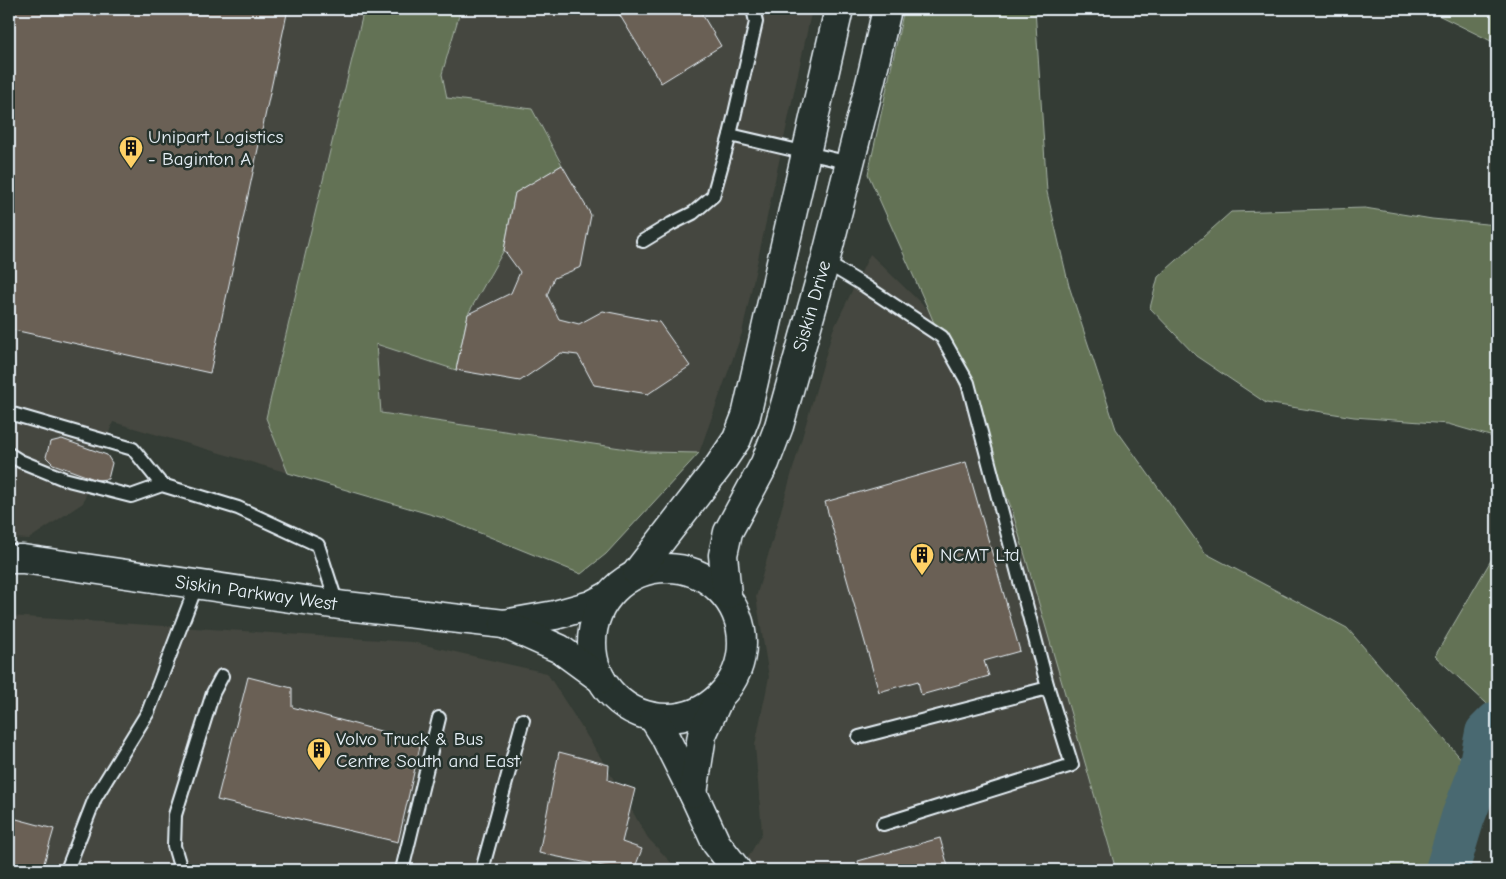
<svg xmlns="http://www.w3.org/2000/svg" width="1506" height="879" viewBox="0 0 1506 879" font-family="'Comic Neue',sans-serif">
<style>
.built{fill:#44473f}
.green{fill:#637254;stroke:#a6b2a6}
.lines{fill:none;stroke-linecap:round;stroke-linejoin:round}
.river{stroke:#4a6971;stroke-width:44}
.building{fill:#6b6055;stroke:#e8f1f8}
.lane-casing{stroke:#e8f1f8;stroke-width:16}
.secondary-casing{stroke:#e8f1f8;stroke-width:31}
.lane{stroke:#26332d;stroke-width:12}
.secondary{stroke:#26332d;stroke-width:28}
.labels{text-anchor:middle;dominant-baseline:central;stroke-width:5;stroke-linejoin:round;paint-order:stroke}
.poi-label{font-size:19px;fill:#e8f1f8;stroke:#26332d;text-anchor:start}
.street-label{font-size:19px;fill:#e8f1f8;stroke:#26332d}
</style>
<rect width="100%" height="100%" fill="#343c35"/>
<filter id="ink" filterUnits="userSpaceOnUse"><feTurbulence type="fractalNoise" baseFrequency=".02" numOctaves="2"/><feDisplacementMap in="SourceGraphic" scale="10" xChannelSelector="R" yChannelSelector="G"/><feConvolveMatrix kernelMatrix="1 2 1 2 8 2 1 2 1" color-interpolation-filters="sRGB"/></filter>
<g filter="url(#ink)">
<g class="built">
<path d="M9 9H812L742 333 699 453 606 554 581 574 443 518 113 422 83 503 29 539 9 538Z"/>
<path d="M870 254 929 311 1011 507 1116 870H741L762 833 755 745 769 677 756 597 833 330Z"/>
<path d="M9 616 412 642 547 673 601 758 648 838 678 870H9Z"/>
</g>
<g class="green">
<path d="M364 9H460V12L442 74 447 98 532 109 562 165 515 193 504 250 468 314 456 370 376 344 381 413 648 452 699 453 606 554 581 574 443 518 288 473 266 418Z"/>
<path d="M904 9H1035L1047 192 1069 286 1116 429 1205 553 1347 628 1478 778 1447 870H1116L1011 507 929 311 868 174Z"/>
<path d="M1426 9H1497V44Z"/>
<path d="M1365 208 1432 219 1497 225V438L1448 424 1354 417 1266 403 1196 356 1150 308 1158 277 1231 212Z"/>
<path d="M1497 550V713L1435 656Z"/>
</g>
<g class="lines">
<path class="river" d="M1447 870 1463 817 1478 778 1487 733 1497 723"/>
</g>
<g class="building">
<path d="M9 9H288L210 373 9 329Z"/>
<path d="M616 9H699L721 46 661 83Z"/>
<path d="M562 165 591 215 581 267 554 278 547 295 559 319 579 324 603 311 659 322 690 366 648 394 594 385 578 355 561 353 520 381 456 370 468 314 511 293 520 272 504 250 515 193Z"/>
<path d="M62 439 107 455 112 463 108 479 97 480 53 464 46 457 50 442Z"/>
<path d="M966 462 1020 651 984 661 989 676 921 695 918 681 879 692 825 502Z"/>
<path d="M248 677 292 688V707L421 742 398 842 217 800Z"/>
<path d="M559 752 609 765 608 780 635 789 622 842 642 849 634 870H622L539 853Z"/>
<path d="M9 817 54 829 42 870H9Z"/>
<path d="M940 838 949 870H860L858 861Z"/>
</g>
<g class="lines">
<defs>
<g id="lane">
<path d="M730 135 756 22 753 9"/>
<path d="M643 241 671 224 693 213 713 196 730 135 850 163"/>
<path d="M825 262 865 286 942 337 968 383 1048 688 859 737"/>
<path d="M9 413 133 449 162 485"/>
<path d="M9 454 20 461 64 479 131 496 162 485 238 508 318 545 337 604"/>
<path d="M883 824 1072 765 1047 685"/>
<path d="M67 870 95 798 148 712 197 584"/>
<path d="M181 870 174 846 175 815 213 693 222 676"/>
<path d="M402 870 439 718"/>
<path d="M482 870 523 720"/>
</g>
<g id="secondary">
<path d="M9 559H23L346 606 504 624 555 615 591 605 606 597"/>
<circle cx="667" cy="643" r="75"/>
<path d="M637 572 718 467 737 439 746 416 839 9"/>
<path d="M727 595 723 555 728 532 765 463 779 426 825 262 871 79 887 9"/>
<path d="M504 624 560 649 601 679"/>
<path d="M654 719 664 735 693 793 716 843 737 870"/>
<path d="M693 793 702 735 719 698"/>
</g>
</defs>
<use href="#lane" class="lane-casing"/>
<use href="#secondary" class="secondary-casing"/>
<use href="#lane" class="lane"/>
<use href="#secondary" class="secondary"/>
</g>
</g>
<defs>
<symbol id="building-pin" viewBox="-11 -11 22 30"><path d="M0 17L-7.5 6A9.5 9.5 0 1 1 7.5 6Z" fill="#ffd166" stroke="#26332d"/><path d="M-4-6H4V6H1V3H-1V6H-4ZM-2.5-4.3h1.7v1.8h-1.7ZM.8-4.3h1.7v1.8H.8ZM-2.5-1h1.7V.8h-1.7ZM.8-1h1.7V.8H.8Z" fill="#111"/></symbol>
</defs>
<g fill-rule="evenodd">
<use href="#building-pin" x="117" y="134" width="28" height="38"/>
<use href="#building-pin" x="908" y="541" width="28" height="38"/>
<use href="#building-pin" x="305" y="736" width="28" height="38"/>
</g>
<g class="labels">
<g class="poi-label">
<text x="148" y="137">Unipart Logistics<tspan x="148" dy="22">- Baginton A</tspan></text>
<text x="940" y="555">NCMT Ltd</text>
<text x="336" y="739">Volvo Truck &amp; Bus<tspan x="336" dy="22">Centre South and East</tspan></text>
</g>
<g class="street-label">
<text transform="translate(812 306) rotate(-74)">Siskin Drive</text>
<text transform="translate(256 593) rotate(8)">Siskin Parkway West</text>
</g>
</g>
<rect width="1506" height="879" fill="none" stroke="#26332d" stroke-width="30"/>
<rect x="15" y="15" width="1476" height="849" fill="none" stroke="#e8f1f8" stroke-width="2" filter="url(#ink)"/>
</svg>
